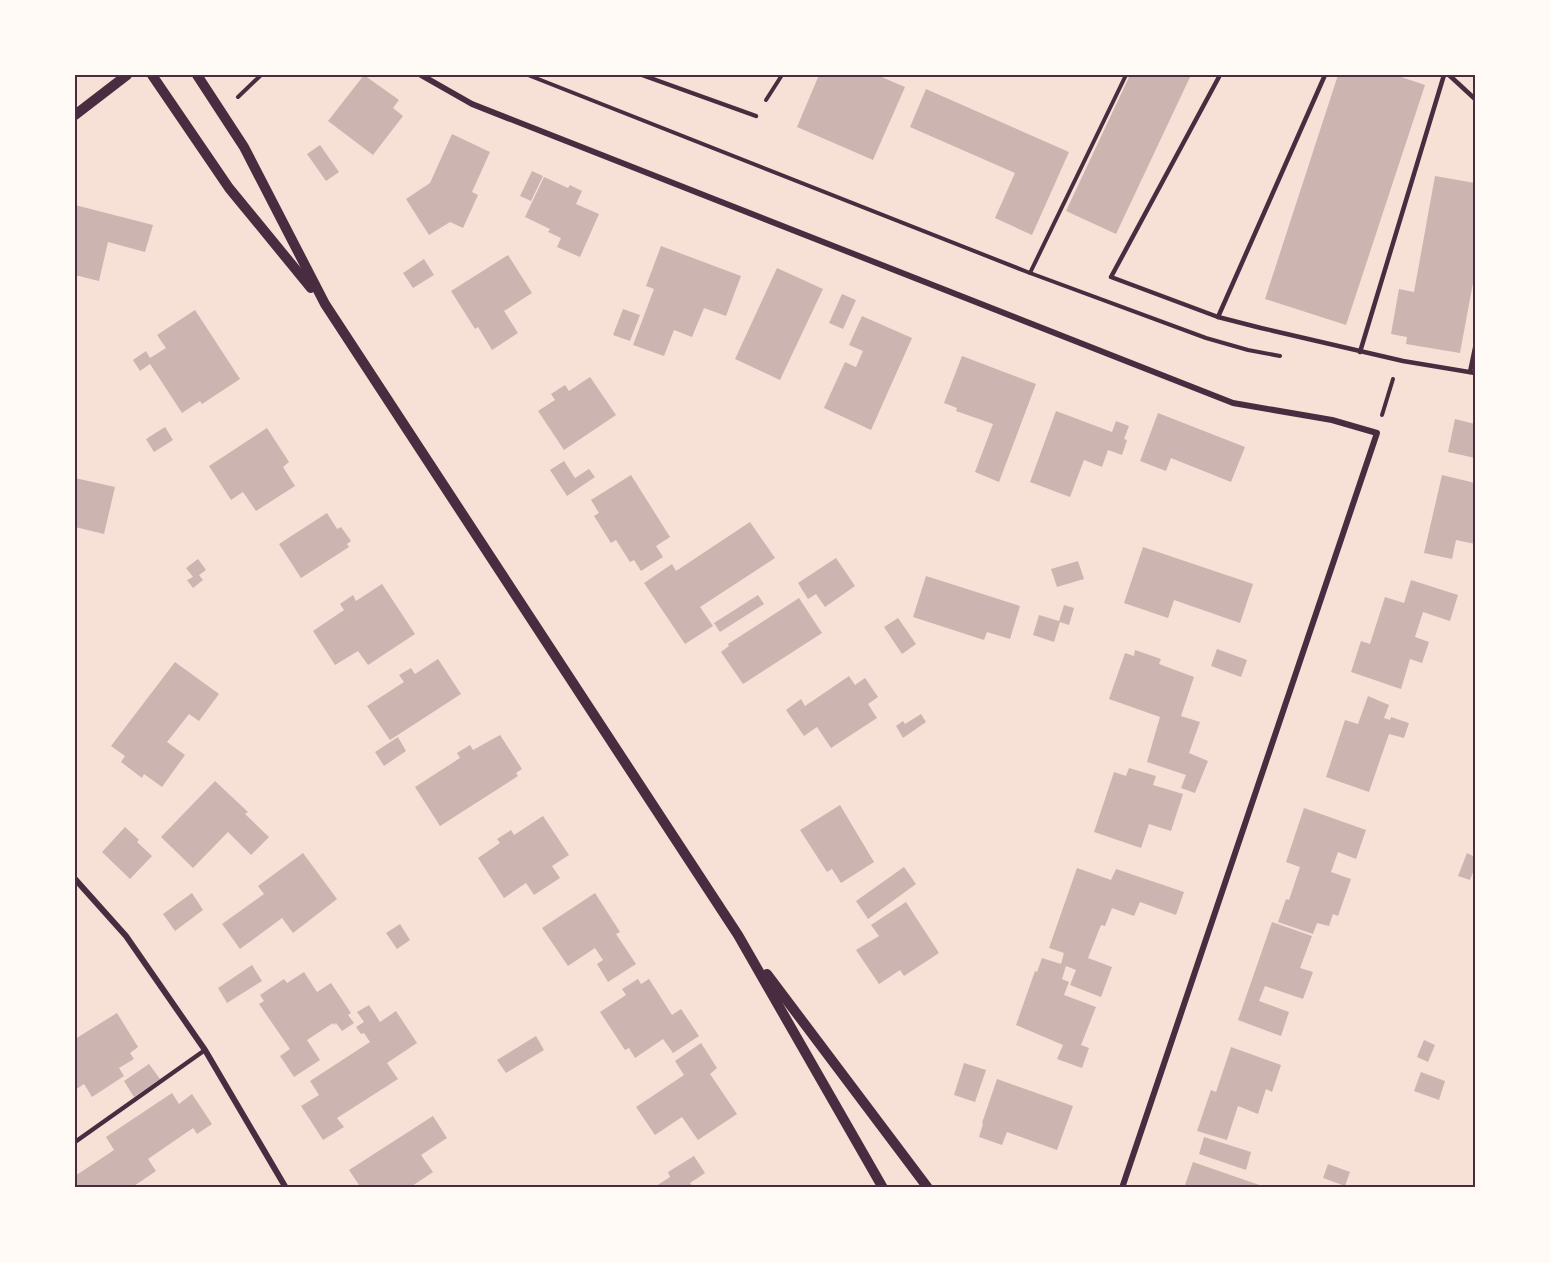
<svg xmlns="http://www.w3.org/2000/svg" width="1550" height="1263" viewBox="0 0 1550 1263" font-family="'Titillium Web',sans-serif">
<style>
.building{fill:#ccb4b1}
.lines{fill:none;stroke-linecap:round;stroke-linejoin:round}
.path{stroke:#4a2c40;stroke-width:4}
.service{stroke:#4a2c40;stroke-width:4.5}
.minor{stroke:#4a2c40;stroke-width:6}
.tertiary{stroke:#4a2c40;stroke-width:10}
.neatline{fill:none;stroke:#4a2c40;stroke-width:2}
</style>
<rect width="100%" height="100%" fill="#f7e1d7"/>
<g class="building">
<path d="M364 75 399 100 393 108 403 116 373 155 328 121Z"/>
<path d="M819 75H877L905 87 873 160 797 127Z"/>
<path d="M1130 75H1191L1116 234 1066 211Z"/>
<path d="M1338 75H1395L1425 85 1346 325 1265 299Z"/>
<path d="M926 89 1069 152 1032 235 995 218 1015 173 910 127Z"/>
<path d="M452 134 490 152 472 192 478 195 463 228 450 222 429 235 406 199 430 183Z"/>
<path d="M320 145 339 172 326 181 307 154Z"/>
<path d="M532 171 543 176 531 201 520 196Z"/>
<path d="M1435 176 1475 183V272L1460 353 1406 344 1407 337 1391 334 1399 289 1414 292Z"/>
<path d="M544 177 568 188 570 185 582 191 576 204 599 214 580 257 557 247 561 238 548 232 550 229 525 217Z"/>
<path d="M75 205 153 225 145 252 108 242 99 281 75 275Z"/>
<path d="M661 246 741 276 726 316 704 308 692 337 674 330 664 356 633 345 654 289 646 286Z"/>
<path d="M508 255 532 293 504 311 518 333 492 350 478 327 475 329 451 291Z"/>
<path d="M424 259 434 275 413 288 403 273Z"/>
<path d="M777 268 823 289 780 380 735 359Z"/>
<path d="M842 294 856 300 843 329 829 323Z"/>
<path d="M623 309 640 315 630 341 613 335Z"/>
<path d="M195 310 240 379 202 404 200 401 182 413 150 364 140 371 133 360 146 351 150 358 166 348 157 335Z"/>
<path d="M862 316 912 338 871 430 824 408 845 362 856 367 863 351 849 345Z"/>
<path d="M962 356 1036 384 999 482 975 472 993 424 956 411 957 408 944 403Z"/>
<path d="M590 377 616 415 564 450 538 411 555 400 551 394 565 385 569 391Z"/>
<path d="M1056 411 1112 432 1116 421 1129 426 1124 439 1127 440 1122 455 1108 450 1102 467 1084 460 1070 497 1030 482Z"/>
<path d="M1158 413 1245 447 1231 482 1171 458 1166 471 1140 461Z"/>
<path d="M1455 419 1475 424V458L1448 452Z"/>
<path d="M165 427 173 440 154 452 146 439Z"/>
<path d="M267 428 289 462 283 467 295 486 256 511 243 492 231 500 209 466Z"/>
<path d="M564 461 575 478 589 469 595 477 567 496 550 470Z"/>
<path d="M631 475 670 537 656 546 663 557 641 571 634 560 630 562 616 540 611 543 594 516 599 513 591 500Z"/>
<path d="M1442 475 1475 483V544L1456 540 1452 559 1424 553Z"/>
<path d="M75 478 115 487 104 534 75 527Z"/>
<path d="M327 513 337 529 341 527 351 541 347 544 349 547 301 578 279 544Z"/>
<path d="M750 522 775 558 700 607 713 626 685 644 644 583 672 564 676 571Z"/>
<path d="M1143 547 1253 584 1240 623 1174 600 1168 618 1124 603Z"/>
<path d="M836 558 855 586 825 607 816 594 808 599 798 583Z"/>
<path d="M198 559 206 570 199 575 203 580 193 588 187 580 193 577 186 568Z"/>
<path d="M1078 561 1084 579 1057 587 1051 569Z"/>
<path d="M926 576 1020 606 1010 639 987 632 984 640 913 617Z"/>
<path d="M1411 580 1458 595 1450 621 1423 612 1415 637 1429 642 1422 663 1410 659 1401 689 1351 672 1361 641 1370 644 1385 597 1404 603Z"/>
<path d="M382 584 415 634 368 665 358 651 335 665 313 631 344 610 340 604 353 595 356 601Z"/>
<path d="M758 595 764 604 720 632 714 623Z"/>
<path d="M799 598 822 633 743 684 721 652 729 646 728 644Z"/>
<path d="M1064 605 1074 608 1069 625 1060 622 1054 642 1033 635 1039 615 1059 621Z"/>
<path d="M898 618 916 644 902 654 884 627Z"/>
<path d="M1217 649 1247 660 1241 677 1211 666Z"/>
<path d="M1135 650 1161 659 1159 664 1194 677 1181 716 1200 722 1189 753 1208 761 1195 793 1181 788 1186 775 1147 762 1160 717 1109 699 1125 653 1134 656Z"/>
<path d="M438 659 461 694 390 740 367 706 404 682 399 675 411 668 415 674Z"/>
<path d="M175 662 219 694 199 721 189 714 167 742 185 755 162 787 144 774 142 778 121 762 125 756 111 746Z"/>
<path d="M849 676 855 685 865 678 878 697 868 704 877 718 831 748 817 727 804 736 786 710 801 699 805 706Z"/>
<path d="M1368 696 1389 705 1384 718 1390 720 1391 717 1409 723 1404 738 1389 734 1369 792 1326 777 1345 720 1358 724Z"/>
<path d="M921 714 926 722 903 738 896 726 903 721 905 724Z"/>
<path d="M500 735 522 769 516 773 518 776 440 826 415 787 460 758 457 753 470 745 473 750Z"/>
<path d="M398 737 406 751 384 766 375 752Z"/>
<path d="M1129 768 1156 776 1153 785 1183 794 1171 831 1149 824 1141 848 1094 832 1114 772 1126 776Z"/>
<path d="M215 781 248 812 245 814 269 837 251 855 228 832 193 868 161 837Z"/>
<path d="M840 805 874 862 841 883 832 869 827 872 800 830Z"/>
<path d="M1304 808 1366 830 1356 859 1338 852 1331 872 1351 879 1338 916 1333 914 1329 926 1317 923 1313 934 1278 922 1286 899 1289 900 1300 867 1286 862Z"/>
<path d="M543 816 569 855 552 866 560 878 534 895 526 883 504 898 478 858 500 843 497 839 511 830 514 835Z"/>
<path d="M125 827 139 840 137 842 152 856 130 879 102 852Z"/>
<path d="M303 853 337 899 293 933 282 918 240 949 222 924 264 894 258 886Z"/>
<path d="M1467 853 1475 857V867L1470 880 1458 876Z"/>
<path d="M904 867 916 884 868 919 856 901Z"/>
<path d="M1077 868 1111 880 1116 869 1184 892 1176 915 1140 902 1134 916 1112 908 1105 926 1101 925 1088 958 1112 967 1101 997 1070 985 1076 970 1066 966 1062 979 1069 982 1064 995 1096 1007 1081 1045 1089 1048 1082 1068 1057 1059 1063 1045 1016 1025 1035 971 1037 972 1042 958 1061 964 1064 953 1049 948Z"/>
<path d="M192 893 203 910 175 931 163 914Z"/>
<path d="M595 893 620 932 616 934 636 964 608 982 597 964 603 960 595 948 568 966 542 928Z"/>
<path d="M906 902 939 953 904 976 900 970 879 984 856 950 879 936 871 925Z"/>
<path d="M1272 922 1312 936 1300 968 1313 972 1303 999 1265 986 1259 1001 1289 1012 1281 1036 1238 1020Z"/>
<path d="M400 924 410 940 397 949 386 933Z"/>
<path d="M252 965 262 981 227 1003 218 988Z"/>
<path d="M304 972 317 992 331 983 351 1013 348 1015 354 1023 342 1031 336 1023 334 1025 333 1023 307 1040 320 1060 294 1077 280 1056 290 1049 259 1004 264 1001 260 995 284 979 287 983Z"/>
<path d="M638 979 641 984 649 979 672 1015 681 1009 699 1036 673 1053 663 1039 635 1058 629 1048 625 1050 600 1012 626 995 622 989Z"/>
<path d="M369 1005 380 1022 396 1011 417 1043 387 1063 398 1079 337 1118 344 1127 323 1140 301 1106 319 1095 310 1081 370 1042 364 1033 361 1034 356 1027 364 1022 357 1012Z"/>
<path d="M117 1013 138 1047 130 1053 134 1059 119 1068 124 1076 92 1097 84 1084 75 1090V1039Z"/>
<path d="M536 1036 544 1050 506 1073 497 1060Z"/>
<path d="M1424 1040 1435 1045 1428 1062 1417 1057Z"/>
<path d="M701 1043 717 1068 710 1074 737 1114 698 1140 682 1117 655 1135 636 1107 684 1075 675 1061Z"/>
<path d="M1231 1047 1281 1065 1272 1092 1266 1089 1258 1114 1238 1106 1227 1140 1197 1131 1211 1090 1216 1092Z"/>
<path d="M964 1063 986 1070 975 1102 954 1095Z"/>
<path d="M149 1064 160 1079 134 1097 124 1081Z"/>
<path d="M1421 1072 1445 1081 1439 1100 1414 1091Z"/>
<path d="M997 1079 1073 1106 1057 1150 1007 1132 1002 1145 979 1137 983 1124 982 1123Z"/>
<path d="M172 1093 179 1104 192 1094 212 1124 197 1134 193 1128 148 1159 156 1171 131 1188H75V1176L114 1150 106 1137Z"/>
<path d="M433 1116 447 1138 421 1155 433 1172 409 1188H361L349 1170Z"/>
<path d="M1204 1137 1251 1152 1246 1170 1199 1154Z"/>
<path d="M694 1156 705 1173 690 1183 693 1188H653L670 1177 668 1172Z"/>
<path d="M1193 1162 1268 1188H1184Z"/>
<path d="M1328 1164 1350 1172 1345 1186 1323 1178Z"/>
</g>
<g class="lines">
<g class="path">
<path d="M528 75 1030 273 1206 338 1248 350 1280 356"/>
<path d="M238 97 261 75"/>
<path d="M766 100 782 75"/>
<path d="M1030 273 1126 75"/>
<path d="M1382 415 1393 379"/>
</g>
<g class="service">
<path d="M642 75 756 116"/>
<path d="M1220 75 1111 277 1218 317 1261 328 1403 361 1475 373"/>
<path d="M1449 75 1475 99"/>
<path d="M1218 317 1325 75"/>
<path d="M1360 352 1444 75"/>
<path d="M1470 372 1475 348"/>
<path d="M75 1142 205 1050"/>
</g>
<g class="minor">
<path d="M421 75 472 104 1233 403 1332 420 1377 433 1122 1188"/>
<path d="M75 879 126 936 205 1050 286 1188"/>
</g>
<g class="tertiary">
<path d="M152 75 229 188 311 288"/>
<path d="M197 75 244 147 325 304 738 935 883 1188"/>
<path d="M75 115 127 75"/>
<path d="M767 974 928 1188"/>
</g>
</g>
<rect width="1550" height="1263" fill="none" stroke="#fffaf5" stroke-width="153"/>
<rect x="76" y="76" width="1398" height="1110" class="neatline"/>
</svg>
